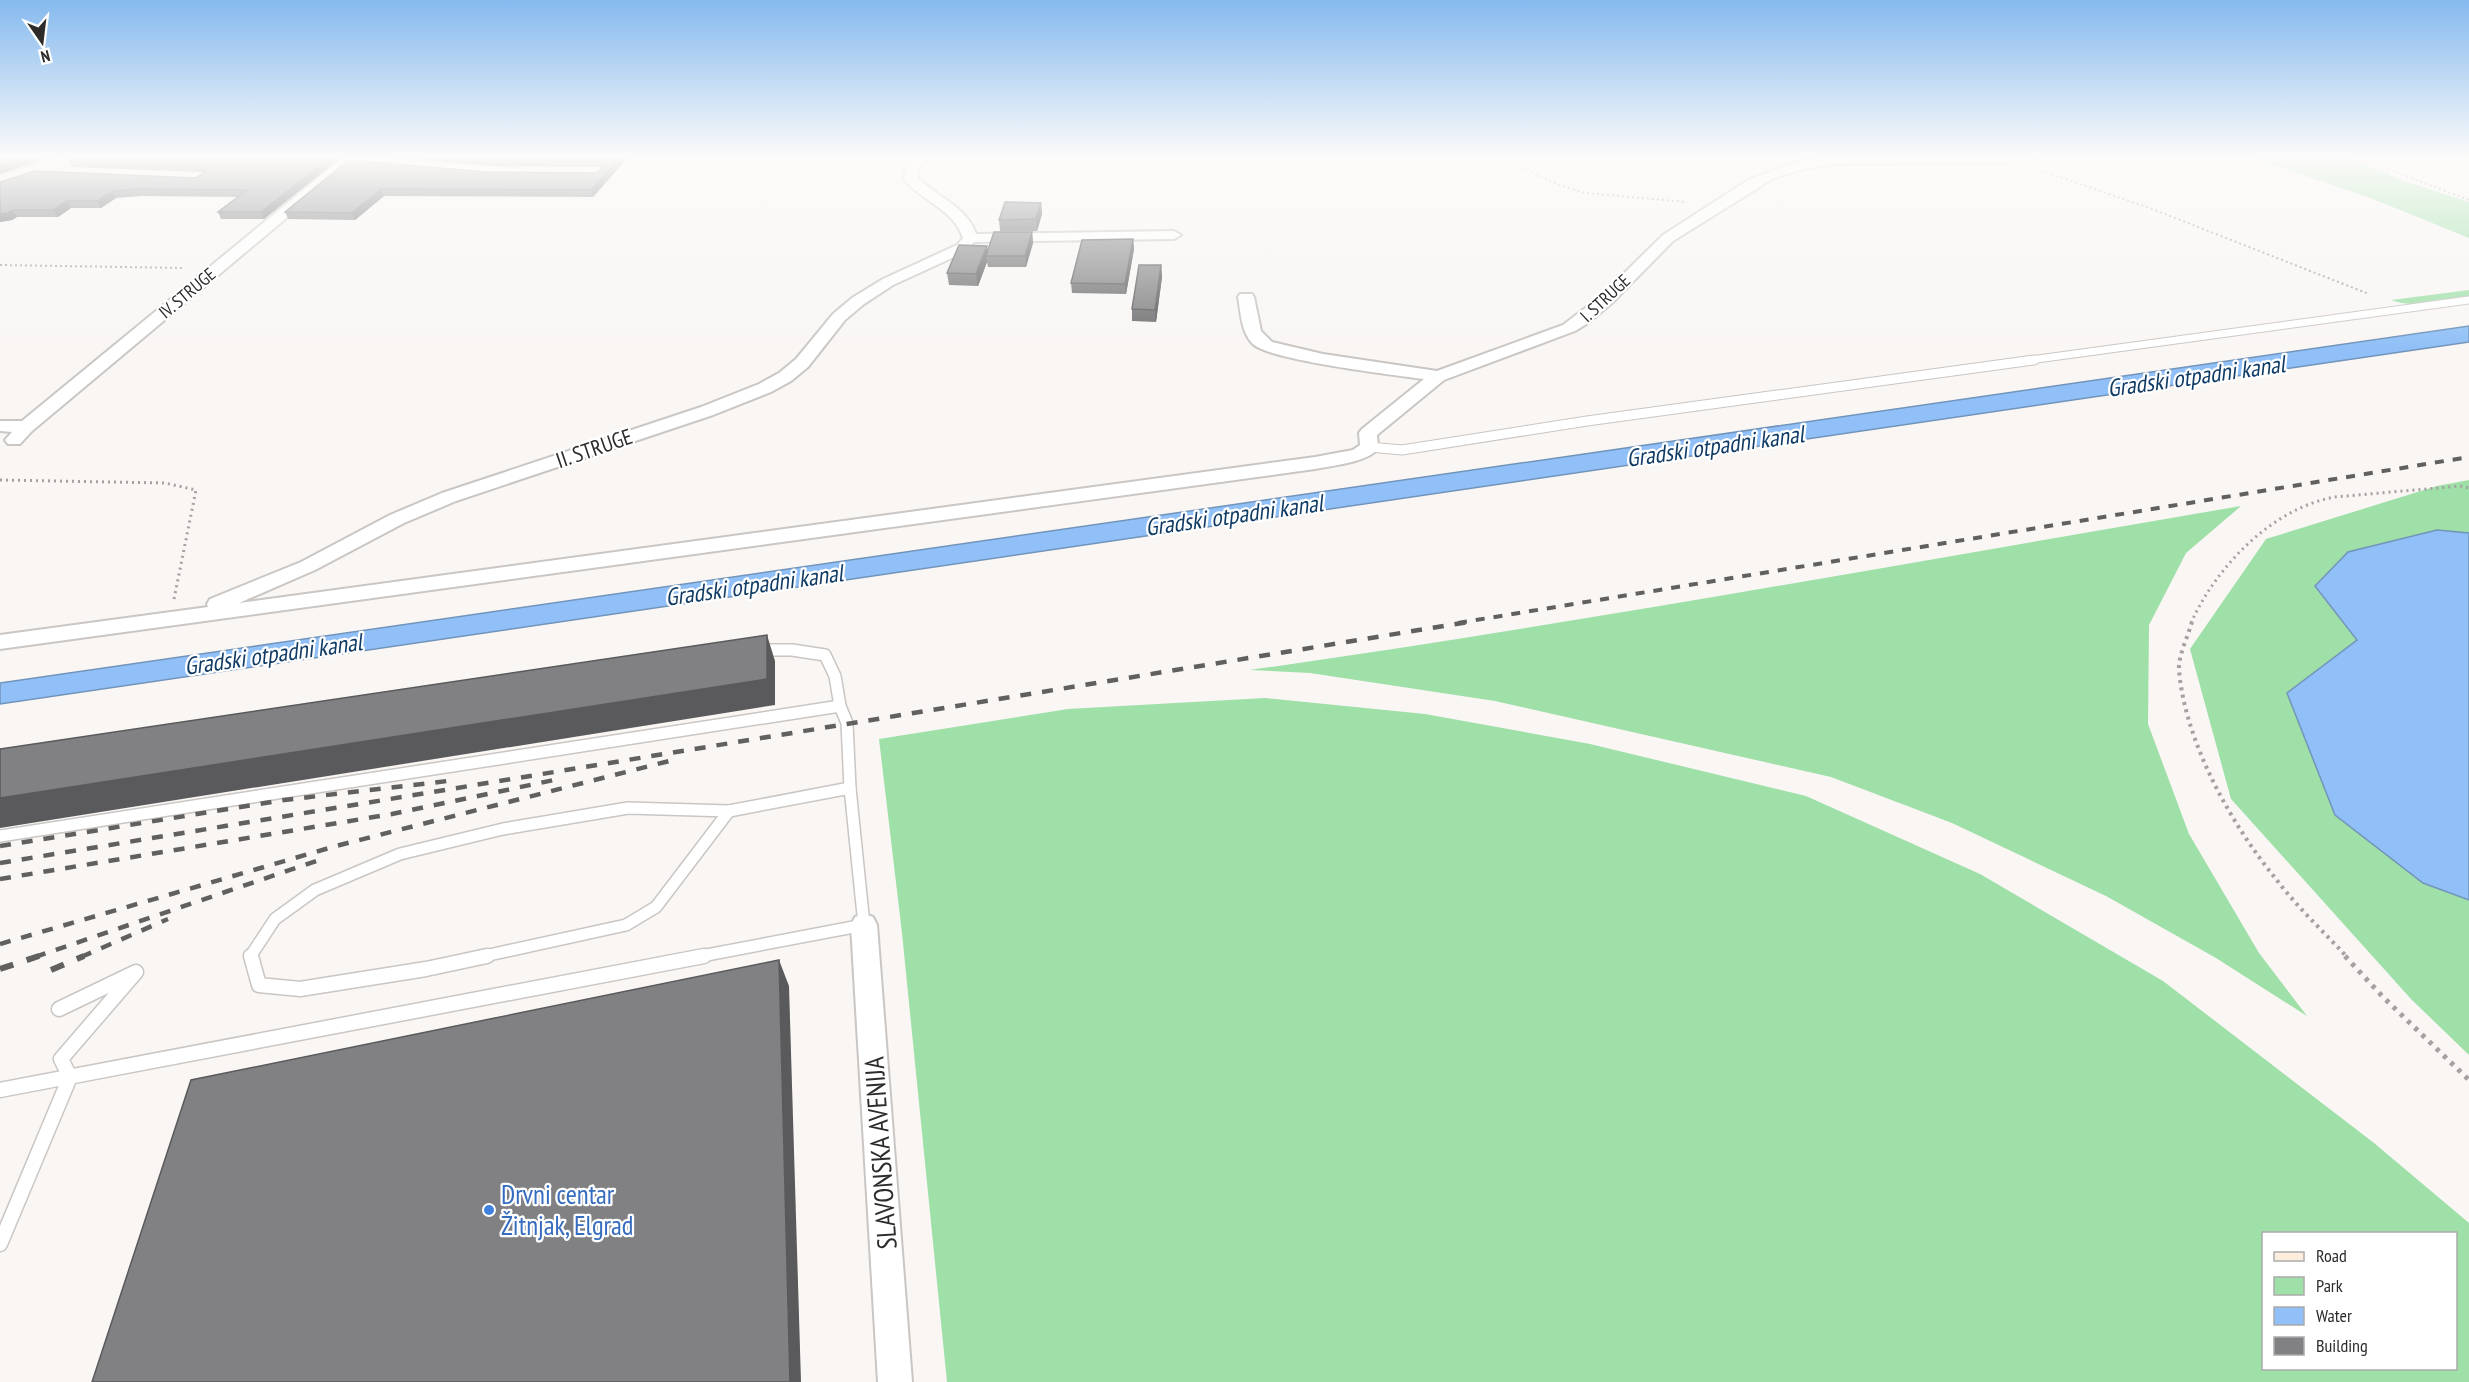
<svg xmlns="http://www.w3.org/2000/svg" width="2469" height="1382" viewBox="0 0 2469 1382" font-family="'PT Sans Narrow',sans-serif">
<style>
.green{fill:#9fdfa8;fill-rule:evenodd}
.water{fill:#90c0f7;stroke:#7294ba;stroke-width:1.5}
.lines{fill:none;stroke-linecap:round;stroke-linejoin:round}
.lane-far3-casing{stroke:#c9c6c4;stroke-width:9}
.lane-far2-casing{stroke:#c9c6c4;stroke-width:11}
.lane-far1-casing{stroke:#c9c6c4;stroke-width:14}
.lane-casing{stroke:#c9c6c4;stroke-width:17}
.street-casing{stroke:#c9c6c4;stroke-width:4}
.secondary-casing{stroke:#c9c6c4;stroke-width:2}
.path-far3{stroke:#a4a1a0;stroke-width:2;stroke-dasharray:2 3;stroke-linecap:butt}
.path-far2{stroke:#a4a1a0;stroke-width:3;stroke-dasharray:2 4;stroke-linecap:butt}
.path-far1{stroke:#a4a1a0;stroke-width:4;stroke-dasharray:3 4.5;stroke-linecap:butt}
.path{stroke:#a4a1a0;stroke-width:5;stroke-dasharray:4 6;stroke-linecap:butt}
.lane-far3{stroke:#fff;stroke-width:7}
.lane-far2{stroke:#fff;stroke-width:9}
.lane-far1{stroke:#fff;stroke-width:11}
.lane{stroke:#fff;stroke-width:14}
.street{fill:#fff;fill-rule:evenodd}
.secondary{fill:#fdeddd;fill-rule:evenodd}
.rail-far2{stroke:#61605f;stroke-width:4;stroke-dasharray:9 9;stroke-linecap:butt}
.rail-far1{stroke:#61605f;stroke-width:4.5;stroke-dasharray:11 11;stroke-linecap:butt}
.rail{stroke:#61605f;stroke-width:6;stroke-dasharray:14 14;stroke-linecap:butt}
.wall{fill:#6f6f71}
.shaded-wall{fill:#5a5a5c}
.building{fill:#818183;stroke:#5a5a5c;stroke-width:1.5}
.shop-dot{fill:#3f7fe0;stroke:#fff;stroke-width:2}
.labels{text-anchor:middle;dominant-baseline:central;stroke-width:4.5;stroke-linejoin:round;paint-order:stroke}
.far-street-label{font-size:18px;fill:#2d2c2b;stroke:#fff}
.street-label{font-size:22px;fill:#2d2c2b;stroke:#fff}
.water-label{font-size:24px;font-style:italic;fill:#103b65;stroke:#fff}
.near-street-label{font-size:27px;fill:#2d2c2b;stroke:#fff}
.near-shop-label{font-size:27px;fill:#366cbe;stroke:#fff;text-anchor:start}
</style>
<rect width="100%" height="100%" fill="#f9f6f4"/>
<g class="green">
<path d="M2244 155H2345L2404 181 2469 202V238L2368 197Z"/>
<path d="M2469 290V297C2443 301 2416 309 2391 300Z"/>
<path d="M2469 480V533L2437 530 2315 587 2357 640 2423 883 2469 900V1055L2411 999 2231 799 2190 649 2266 539 2437 486Z"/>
<path d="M2241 506 2186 553 2149 625 2148 724 2189 834 2259 953 2307 1016 2216 958 2106 896 1952 823 1831 777 1495 701 1310 673 1250 670C1582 623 1911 562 2241 506Z"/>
<path d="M1265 698 1425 714 1590 744 1806 796 1980 874 2163 981 2374 1143 2469 1223V1382H947L902 933 879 739 1068 709ZM2264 1234H2456V1368H2264Z"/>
</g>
<g class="water">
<path d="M2469 326V342L0 704V683Z"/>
<path d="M2437 530 2469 533V900L2423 883 2335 815 2287 693 2357 640 2315 586 2348 552Z"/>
</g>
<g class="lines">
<defs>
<path id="lane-far3" d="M2023 361 2469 300"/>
<path id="lane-far2" d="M1369 447 1402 450 1587 421 2034 360"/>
<g id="lane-far1">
<path d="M729 811 850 788"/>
<path d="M0 836 840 706"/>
<path d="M250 957 275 919 315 890 400 854 503 829 628 808 729 811"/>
<path d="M480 957 626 925 656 907 729 811"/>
<path d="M696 957 864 925 850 788 847 723 840 706 835 676 825 655 792 650H759"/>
</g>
<g id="lane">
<path d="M251 956 259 985 300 989 426 969 487 956"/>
<path d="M0 1090 704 956"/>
<path d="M0 1244 70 1077 61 1059 136 972 59 1009"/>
</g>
<g id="street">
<path d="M346 155 517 168 524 172 517 176 351 164 32 431 20 444H8L5 440 12 432 0 431V421H22Z"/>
<path d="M917 155H931L919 168 918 178C936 196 967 207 976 234L1174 231 1181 235 1174 239 974 242 967 251 893 285 864 304 845 320 808 367 791 381 771 392 713 415 456 501 404 523 315 570 239 603 1315 457 1353 450 1360 445 1359 433 1362 429 1424 379C1395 375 1269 360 1253 344 1241 332 1241 313 1238 297L1240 294H1252L1254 297 1261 331 1272 342 1323 354 1437 371 1563 325 1601 296 1663 235 1750 179 1797 162 1834 156 2041 155 2034 159 2001 163 1834 164 1803 169 1774 178 1673 241 1612 303 1588 323 1575 331 1444 380 1377 435C1377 439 1379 445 1377 449 1369 462 1330 466 1315 469L0 649V635L208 607 207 604 210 599 301 562 390 515 442 493 701 407 759 384 779 373 796 359 833 314 852 298 883 279 957 245 963 238C954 209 921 201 904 179L905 167Z"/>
<path d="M864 914 873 917 877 925 912 1382H878L851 925 855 917Z"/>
</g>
<path id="secondary" d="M66 155H93L90 159 0 188V176Z"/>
</defs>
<use href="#lane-far3" class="lane-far3-casing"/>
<use href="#lane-far2" class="lane-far2-casing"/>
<use href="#lane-far1" class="lane-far1-casing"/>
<use href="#lane" class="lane-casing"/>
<use href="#street" class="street-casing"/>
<use href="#secondary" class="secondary-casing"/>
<g class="path-far3">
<path d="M1495 155 1559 185 1585 193 1687 202"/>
<path d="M2350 155 2469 200"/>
<path d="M2042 171 2147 207 2369 294"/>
<path d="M0 265 185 268"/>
</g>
<g class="path-far2">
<path d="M0 480 165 483 196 490 174 599"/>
<path d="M2191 623C2216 567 2272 508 2335 497L2460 486 2469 488"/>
</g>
<path class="path-far1" d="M2192 622C2188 636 2178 656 2179 670 2185 742 2231 824 2276 879 2297 907 2323 931 2347 957"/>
<path class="path" d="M2345 956 2383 997 2469 1080"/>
<use href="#lane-far3" class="lane-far3"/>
<use href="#lane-far2" class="lane-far2"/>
<use href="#lane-far1" class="lane-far1"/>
<use href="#lane" class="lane"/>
<use href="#street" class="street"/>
<use href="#secondary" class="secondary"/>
<path class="rail-far2" d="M1458 623 2469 457"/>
<g class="rail-far1">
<path d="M0 846 284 800 456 780"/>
<path d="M0 863 1468 622"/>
<path d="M0 879 392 814 554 780"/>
<path d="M0 944 336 846 677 759"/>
<path d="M35 957 319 860"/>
<path d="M81 957 168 919"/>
</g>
<g class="rail">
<path d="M0 969 39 956"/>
<path d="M51 970 84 956"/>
</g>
</g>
<g class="wall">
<path d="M86 155H344L264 219H221L218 212 238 197 142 196 116 198 101 208H71L58 217H17L12 220 0 222V182L196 178 203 174 201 172 72 167 68 161Z"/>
<path d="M368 155H630L593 197 384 196 355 220 288 219 285 212 349 160 486 172 596 173 601 169 598 167 489 166Z"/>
<path d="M1041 203 1042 214 1037 231H1000L999 220Z"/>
<path d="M1032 232 1033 243 1026 267H988L987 262 978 286 949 285 947 273 988 251Z"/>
<path d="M1133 239 1134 249 1126 294 1072 293 1071 283Z"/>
<path d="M1161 265 1162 277 1156 322 1132 321V309Z"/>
</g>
<g class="shaded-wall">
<path d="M35 155H60L0 174V166Z"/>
<path d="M333 155H344L264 219 261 212Z"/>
<path d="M622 155H630L593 197 591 190Z"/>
<path d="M381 189 384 196 355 220 352 213Z"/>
<path d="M113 191 116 198 101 208 97 201Z"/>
<path d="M67 201 71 208 58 217 53 210Z"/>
<path d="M1041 203 1042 214 1037 231 1036 219Z"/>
<path d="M13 210 17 217 12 220 0 222V214Z"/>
<path d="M1032 232 1033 243 1026 267 1025 256Z"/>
<path d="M1133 239 1134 249 1126 294 1125 284Z"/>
<path d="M987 246 989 256H986L987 262 978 286 976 274Z"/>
<path d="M1161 265 1162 277 1156 322 1155 310Z"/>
<path d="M767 635 775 661V705L0 828V798Z"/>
<path d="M779 960 789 986 801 1382H790Z"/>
</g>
<g class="building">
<path d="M0 155H35L0 166Z"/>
<path d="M86 155H333L261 212H218L247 190 138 189 113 191 97 201H67L53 210H13L7 213 0 214V182L35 171 196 178 206 172 198 165 68 161Z"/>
<path d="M439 155H622L591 190 381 189 352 213 285 212 349 160 486 172 596 173 605 167 596 160 487 159Z"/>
<path d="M1005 202 1041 203 1036 219 999 220Z"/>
<path d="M994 232H1032L1025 256H986Z"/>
<path d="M1133 239 1125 284 1071 283 1082 240Z"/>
<path d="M959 245 987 246 976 274 947 273Z"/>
<path d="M1139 265H1161L1155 310 1132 309Z"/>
<path d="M767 635V679L0 798V749Z"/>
<path d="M779 960 790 1382H92L191 1080Z"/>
</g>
<linearGradient id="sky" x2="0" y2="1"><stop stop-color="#85b9ee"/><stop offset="0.45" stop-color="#fcfbfa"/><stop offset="1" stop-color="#fcfbfa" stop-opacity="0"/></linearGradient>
<rect width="2469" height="348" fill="url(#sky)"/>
<circle class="shop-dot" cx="489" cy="1210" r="6"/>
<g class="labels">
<g class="far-street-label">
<text transform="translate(187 293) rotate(-40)">IV. STRUGE</text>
<text transform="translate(1605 298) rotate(-43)">I. STRUGE</text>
</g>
<g class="street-label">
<text transform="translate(594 448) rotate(-19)">II. STRUGE</text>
</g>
<g class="water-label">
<text transform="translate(2196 376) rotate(-8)">Gradski otpadni kanal</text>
<text transform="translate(1715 446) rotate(-8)">Gradski otpadni kanal</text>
<text transform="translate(1234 515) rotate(-8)">Gradski otpadni kanal</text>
<text transform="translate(754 585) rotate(-8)">Gradski otpadni kanal</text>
<text transform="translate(273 654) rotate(-8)">Gradski otpadni kanal</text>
</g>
<g class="near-street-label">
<text transform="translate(880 1153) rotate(-94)">SLAVONSKA AVENIJA</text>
</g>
<g class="near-shop-label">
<text x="501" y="1194">Drvni centar<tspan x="501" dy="31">Žitnjak, Elgrad</tspan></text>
</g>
</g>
<rect x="2262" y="1232" width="195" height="138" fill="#ffffff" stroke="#ababaa" stroke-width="1.5"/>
<rect x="2274" y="1252" width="30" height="9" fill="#fdeddd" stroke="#ababaa" stroke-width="1.5"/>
<text x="2316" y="1262" font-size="18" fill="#2d2c2b">Road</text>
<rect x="2274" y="1277" width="30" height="18" fill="#9fdfa8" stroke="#ababaa" stroke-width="1.5"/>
<text x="2316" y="1292" font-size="18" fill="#2d2c2b">Park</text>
<rect x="2274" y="1307" width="30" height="18" fill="#90c0f7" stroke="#ababaa" stroke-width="1.5"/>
<text x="2316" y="1322" font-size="18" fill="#2d2c2b">Water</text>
<rect x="2274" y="1337" width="30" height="18" fill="#818183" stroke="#ababaa" stroke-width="1.5"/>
<text x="2316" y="1352" font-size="18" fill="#2d2c2b">Building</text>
<g transform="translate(42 42) rotate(166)" stroke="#ffffff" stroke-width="4.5" paint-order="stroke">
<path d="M0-4.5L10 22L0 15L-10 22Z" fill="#2d2c2b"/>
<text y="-9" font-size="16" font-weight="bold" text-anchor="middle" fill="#2d2c2b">N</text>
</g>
</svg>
